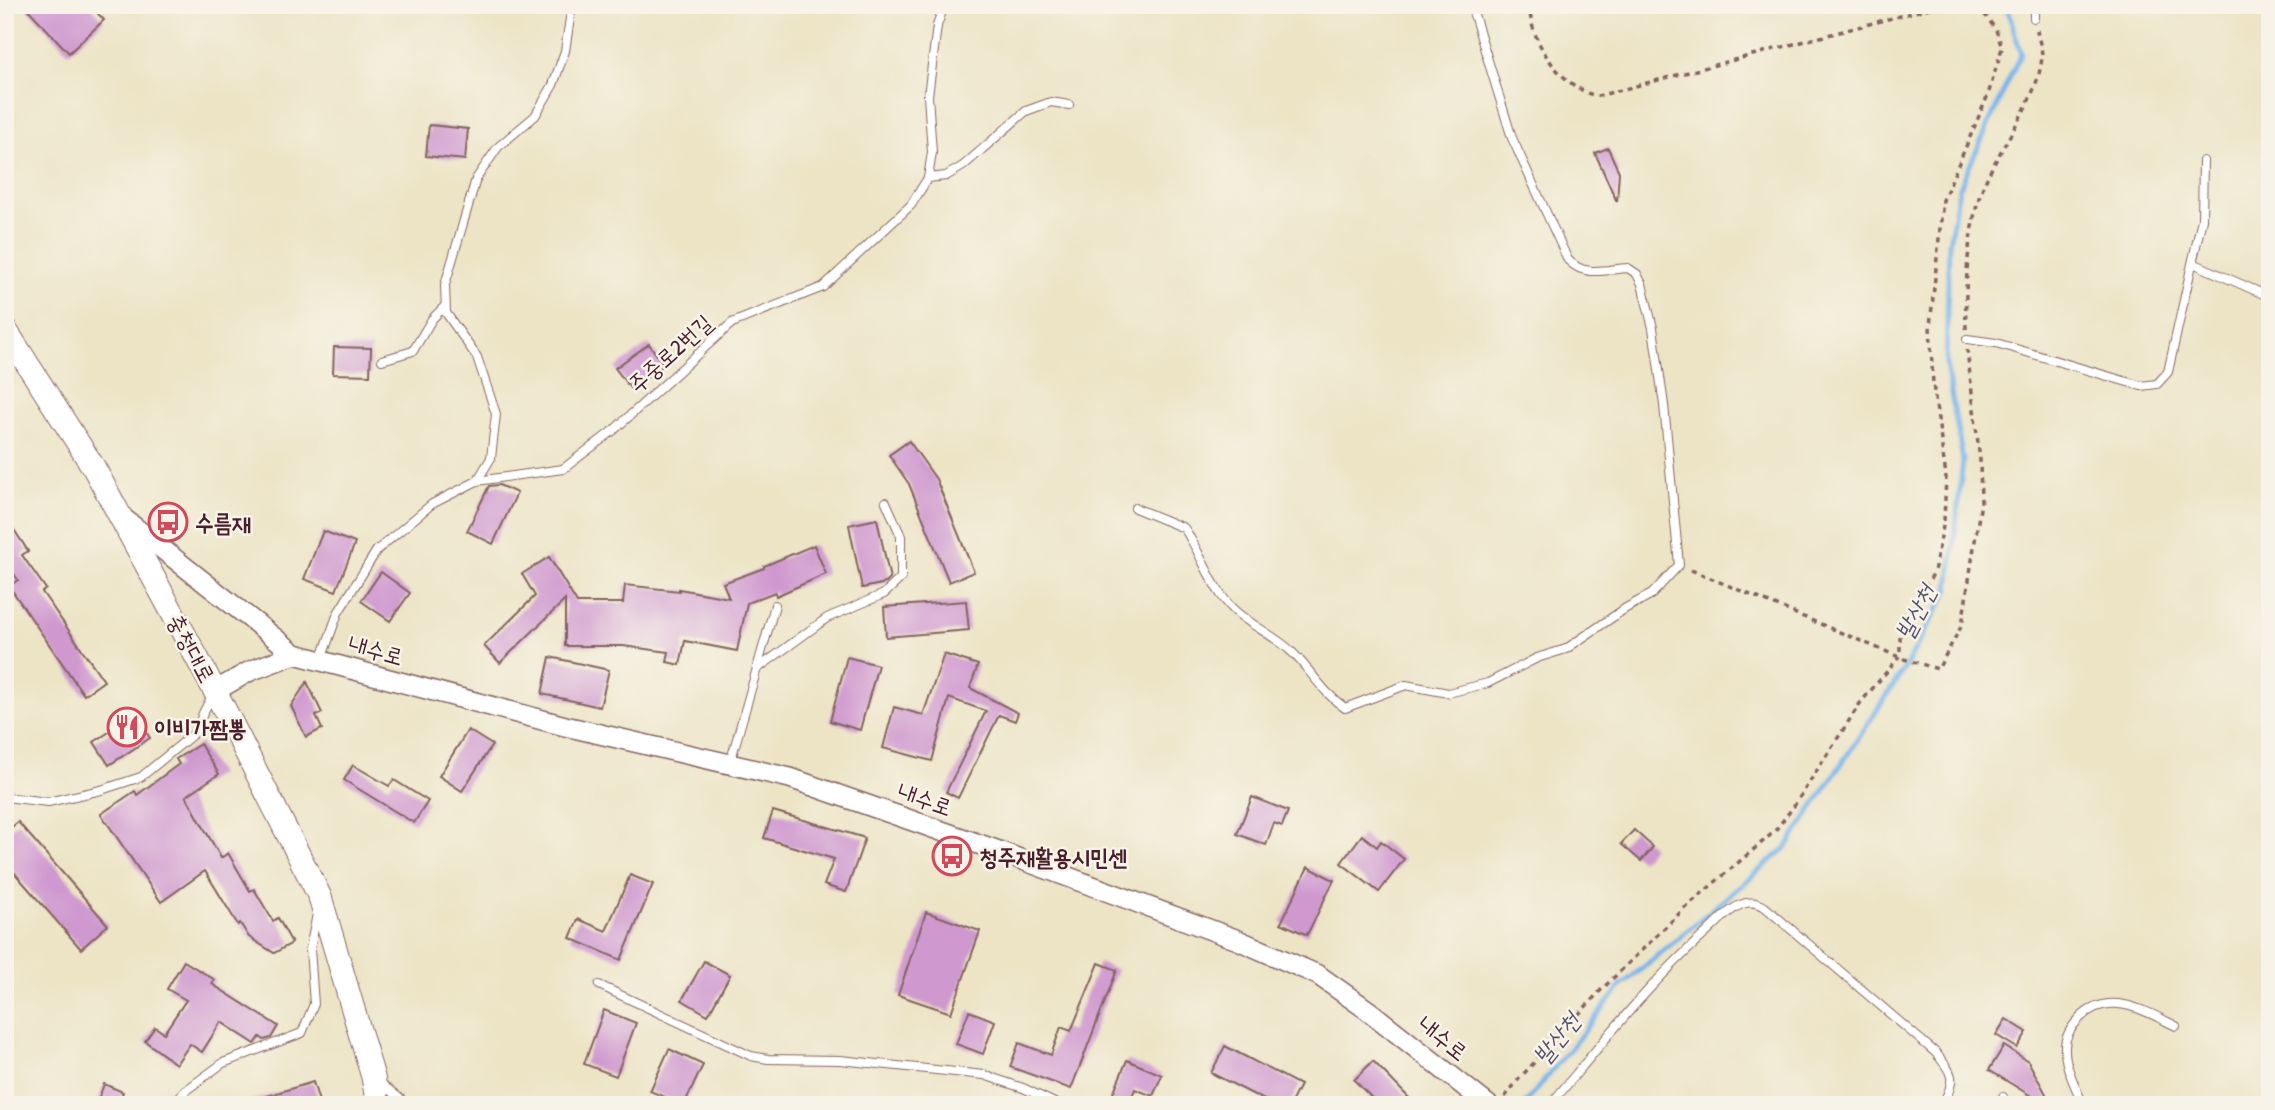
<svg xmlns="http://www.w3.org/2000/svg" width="2275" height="1110" viewBox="0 0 2275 1110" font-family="'Patrick Hand','Poor Story',sans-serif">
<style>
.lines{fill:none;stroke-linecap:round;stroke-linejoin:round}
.stream{stroke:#77b4ea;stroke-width:5}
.building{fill:#cf98cf}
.service-casing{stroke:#836461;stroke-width:10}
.tertiary-casing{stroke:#836461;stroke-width:22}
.secondary-casing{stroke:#836461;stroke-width:25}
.path{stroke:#836461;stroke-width:3.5;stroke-dasharray:5 5;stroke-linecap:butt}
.service{stroke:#fff;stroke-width:8}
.tertiary{stroke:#fff;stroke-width:19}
.secondary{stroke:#fff;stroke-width:23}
.labels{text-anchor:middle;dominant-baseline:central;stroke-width:5;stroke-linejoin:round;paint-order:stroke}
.street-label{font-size:23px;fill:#4a1f2b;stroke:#f7f3e8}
.poi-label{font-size:23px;font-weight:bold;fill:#4a1f2b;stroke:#f7f3e8;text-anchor:start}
.water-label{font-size:24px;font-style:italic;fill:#5a536e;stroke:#f7f3e8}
</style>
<rect width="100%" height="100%" fill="#f7f3e8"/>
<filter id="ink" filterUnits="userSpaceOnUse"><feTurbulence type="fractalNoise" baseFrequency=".0143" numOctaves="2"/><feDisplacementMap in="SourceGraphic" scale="14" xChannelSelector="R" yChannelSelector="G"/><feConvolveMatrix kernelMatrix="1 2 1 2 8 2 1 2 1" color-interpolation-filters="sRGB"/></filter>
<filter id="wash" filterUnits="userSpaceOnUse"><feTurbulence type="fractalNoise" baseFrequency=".00686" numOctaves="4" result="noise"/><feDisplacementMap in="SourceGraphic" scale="28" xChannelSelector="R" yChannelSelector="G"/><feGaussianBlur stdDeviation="1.57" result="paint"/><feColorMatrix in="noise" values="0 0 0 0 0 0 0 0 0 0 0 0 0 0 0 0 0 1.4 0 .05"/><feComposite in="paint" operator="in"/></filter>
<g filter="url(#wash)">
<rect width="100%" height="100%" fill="#ede4c6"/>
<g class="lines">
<path class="stream" d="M1524 1105 1621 986 1786 848 1904 669 1949 589 1963 461 1946 364 1949 243 1959 189 2021 53 2008 11 2004 5"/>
</g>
<g id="blocks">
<g class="building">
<path d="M24 5H90L104 20 69 53Z"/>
<path d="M429 125 468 129 465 160 426 156Z"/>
<path d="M1608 148 1619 172 1617 202 1595 153Z"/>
<path d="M649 344 664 365 631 389 615 368Z"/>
<path d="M334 347 371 348 370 375 333 374Z"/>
<path d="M909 441 936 479 974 572 949 582 909 484 889 455Z"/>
<path d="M499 485 517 493 493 544 467 531 489 486Z"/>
<path d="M5 516 28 551 22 555 46 589 42 592 104 681 84 695 9 586 18 580 5 560Z"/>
<path d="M877 519 890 579 886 583 862 588 849 525Z"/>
<path d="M323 531 355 543 336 591 304 579Z"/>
<path d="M814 545 826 574 776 596 775 592 747 603 737 651 685 641 680 665 667 662 669 652 623 646H565V600L500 663 484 646 535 596 522 574 549 557 577 603H623L625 585 679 591V589L729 598 723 583 764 568V566Z"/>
<path d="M381 572 410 593 390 621 361 601Z"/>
<path d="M966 601 969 630 886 637 884 607Z"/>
<path d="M944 654 978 665 970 688 1018 713 1015 721 999 715 958 798 946 792 986 711 949 698 932 761 883 748 894 707 923 715Z"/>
<path d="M550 657 609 670 600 707 542 694Z"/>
<path d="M847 657 878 665 860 730 830 721Z"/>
<path d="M307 682 322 713 316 716 322 729 306 737 291 706Z"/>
<path d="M135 715 150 738 109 765 94 742Z"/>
<path d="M468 730 492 745 462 791 439 776Z"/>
<path d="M200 744 219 774 186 796 221 858 228 853 250 891 254 889 273 921 278 918 292 943 274 953 249 937 240 923 238 925 205 871 161 902 101 814 135 791 137 795 179 764 176 759Z"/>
<path d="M353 765 389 786 394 780 428 801 414 823 344 780Z"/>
<path d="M1252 797 1288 811 1282 826 1274 823 1266 845 1237 834Z"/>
<path d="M773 811 865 838 846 892 824 885 834 859 764 838Z"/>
<path d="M18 822 108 925 81 949 5 862V833Z"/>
<path d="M1634 830 1653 847 1641 861 1621 844Z"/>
<path d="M1362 835 1377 847 1381 841 1404 859 1379 892 1341 863Z"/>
<path d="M1308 867 1334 880 1307 935 1281 923Z"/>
<path d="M630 875 653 884 621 960 570 938 578 919 606 931Z"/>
<path d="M926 912 980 931 951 1013 898 995Z"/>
<path d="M184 961 215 980 212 984 278 1026 271 1038 264 1040 260 1037 255 1044 221 1022 202 1052 190 1044 176 1064 145 1041 155 1027 164 1033 186 1000 167 989Z"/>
<path d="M704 961 730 975 708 1015 682 1000Z"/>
<path d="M1099 963 1117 970 1071 1089 1010 1067 1019 1043 1051 1055 1061 1027 1071 1031Z"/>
<path d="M604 1010 636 1023 616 1076 584 1064Z"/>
<path d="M969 1011 995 1021 983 1054 956 1044Z"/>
<path d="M2006 1019 2027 1032 2017 1048 1996 1035Z"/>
<path d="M1225 1046 1300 1085 1290 1105H1274L1211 1073Z"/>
<path d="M2004 1046 2028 1061 2052 1105H2025L2031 1096 1989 1070Z"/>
<path d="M669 1049 703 1065 684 1105 650 1091Z"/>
<path d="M1127 1060 1162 1075 1153 1096 1135 1089 1128 1105H1108Z"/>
<path d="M1373 1061 1416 1105H1363L1371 1097 1354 1080Z"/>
<path d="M313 1082 320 1105H251L250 1101Z"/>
<path d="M104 1084 123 1092 118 1105H96Z"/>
</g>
</g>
</g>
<g filter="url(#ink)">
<use href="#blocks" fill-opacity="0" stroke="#836461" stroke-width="2"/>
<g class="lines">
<defs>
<g id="service">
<path d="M2034 5V18"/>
<path d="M928 178 946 176 963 166 1026 111 1051 102 1069 105"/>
<path d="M2193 263 2270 297"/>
<path d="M1967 339 1996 343 2141 386 2157 384 2168 372 2202 219 2203 161"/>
<path d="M382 360 413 351 432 319 445 306"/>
<path d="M477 481 491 458 496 414 477 357 446 313 445 285 476 179 498 147 535 116 553 85 565 51 572 5"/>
<path d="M1135 508 1184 528C1202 554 1211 589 1235 611 1253 627 1276 636 1293 653 1312 672 1323 693 1345 708L1406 685 1448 693 1488 683 1537 658 1566 649 1626 608 1652 594 1679 565 1664 405 1653 328 1642 284 1637 274 1628 268C1606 269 1585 278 1568 260L1512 138 1471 5"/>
<path d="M321 660 338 613 377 550 432 504 477 481 563 469 614 430 732 323 823 287 911 205 928 178 932 152 928 96 937 26 944 5"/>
<path d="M757 669 827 618 884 594 901 578V536L886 502"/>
<path d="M730 763 775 605"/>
<path d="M5 797 48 802 101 790 141 777 197 731 203 713 213 694"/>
<path d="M599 985 751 1056 768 1059 840 1060 984 1075 1023 1088 1059 1105"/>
<path d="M378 1081 408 1105"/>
<path d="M172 1105 185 1091 223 1063 302 1033 314 1004 310 949 317 914"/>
<path d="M1550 1105C1600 1046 1648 984 1706 933 1716 924 1727 911 1740 905 1749 901 1757 902 1765 907L1936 1053C1955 1077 1955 1077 1943 1105"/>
<path d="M1998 1105 2003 1097"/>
<path d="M2083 1105C2076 1087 2064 1066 2065 1047 2065 1036 2072 1026 2080 1018 2109 989 2145 1011 2176 1026"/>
</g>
<g id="tertiary">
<path d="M123 518 295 654 565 726 790 778 993 849 1238 940 1318 975 1369 1011 1488 1105"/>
<path d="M215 691 250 671 295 654"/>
</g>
<path id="secondary" d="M5 329 94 468 215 691 320 897 373 1077 378 1105"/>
</defs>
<use href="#service" class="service-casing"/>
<use href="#tertiary" class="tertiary-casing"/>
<use href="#secondary" class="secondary-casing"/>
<g class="path">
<path d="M1530 5C1528 40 1563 90 1598 96L1941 5"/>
<path d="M1966 329C1965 291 1967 241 1977 205 1989 157 2039 104 2042 56 2042 48 2038 38 2037 30"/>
<path d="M1691 570 1904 659 1938 669 1962 625 1981 502 1980 460 1967 350"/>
<path d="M1505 1097 1518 1080 1601 990 1686 907 1774 832 1794 806 1861 702 1900 656V633L1934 572 1944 521 1946 476 1933 384 1930 326 1943 200 1988 95 2002 48 1996 30 1978 5"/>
</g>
<use href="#service" class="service"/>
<use href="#tertiary" class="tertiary"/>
<use href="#secondary" class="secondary"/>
</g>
</g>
<defs>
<symbol id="bus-ring" viewBox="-11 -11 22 22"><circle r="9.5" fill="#f7f3e8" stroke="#d1495b" stroke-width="1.5"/><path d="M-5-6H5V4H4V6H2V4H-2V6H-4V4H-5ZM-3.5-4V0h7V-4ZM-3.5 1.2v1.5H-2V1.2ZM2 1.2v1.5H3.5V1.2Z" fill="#d1495b"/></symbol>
<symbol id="restaurant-ring" viewBox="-11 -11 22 22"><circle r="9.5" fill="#f7f3e8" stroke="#d1495b" stroke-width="1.5"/><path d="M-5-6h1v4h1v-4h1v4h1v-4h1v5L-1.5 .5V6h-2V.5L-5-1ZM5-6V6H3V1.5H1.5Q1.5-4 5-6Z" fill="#d1495b"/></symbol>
</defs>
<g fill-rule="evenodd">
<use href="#bus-ring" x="146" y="500" width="44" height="44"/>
<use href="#restaurant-ring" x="105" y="705" width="44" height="44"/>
<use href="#bus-ring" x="930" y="834" width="44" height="44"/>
</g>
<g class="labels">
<g class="street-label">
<text transform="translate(670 353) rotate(-42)">주중로2번길</text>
<text transform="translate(192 648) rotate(62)">충청대로</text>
<text transform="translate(376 650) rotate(15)">내수로</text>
<text transform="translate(925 799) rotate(19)">내수로</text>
<text transform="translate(1443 1038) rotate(38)">내수로</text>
</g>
<g class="poi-label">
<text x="195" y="522">수름재</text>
<text x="154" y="727">이비가짬뽕</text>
<text x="979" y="856">청주재활용시민센</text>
</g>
<g class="water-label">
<text transform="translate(1915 612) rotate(-62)">발산천</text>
<text transform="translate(1556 1038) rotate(-51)">발산천</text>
</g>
</g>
<rect width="2275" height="1110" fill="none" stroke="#f7f3e8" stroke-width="28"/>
</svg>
